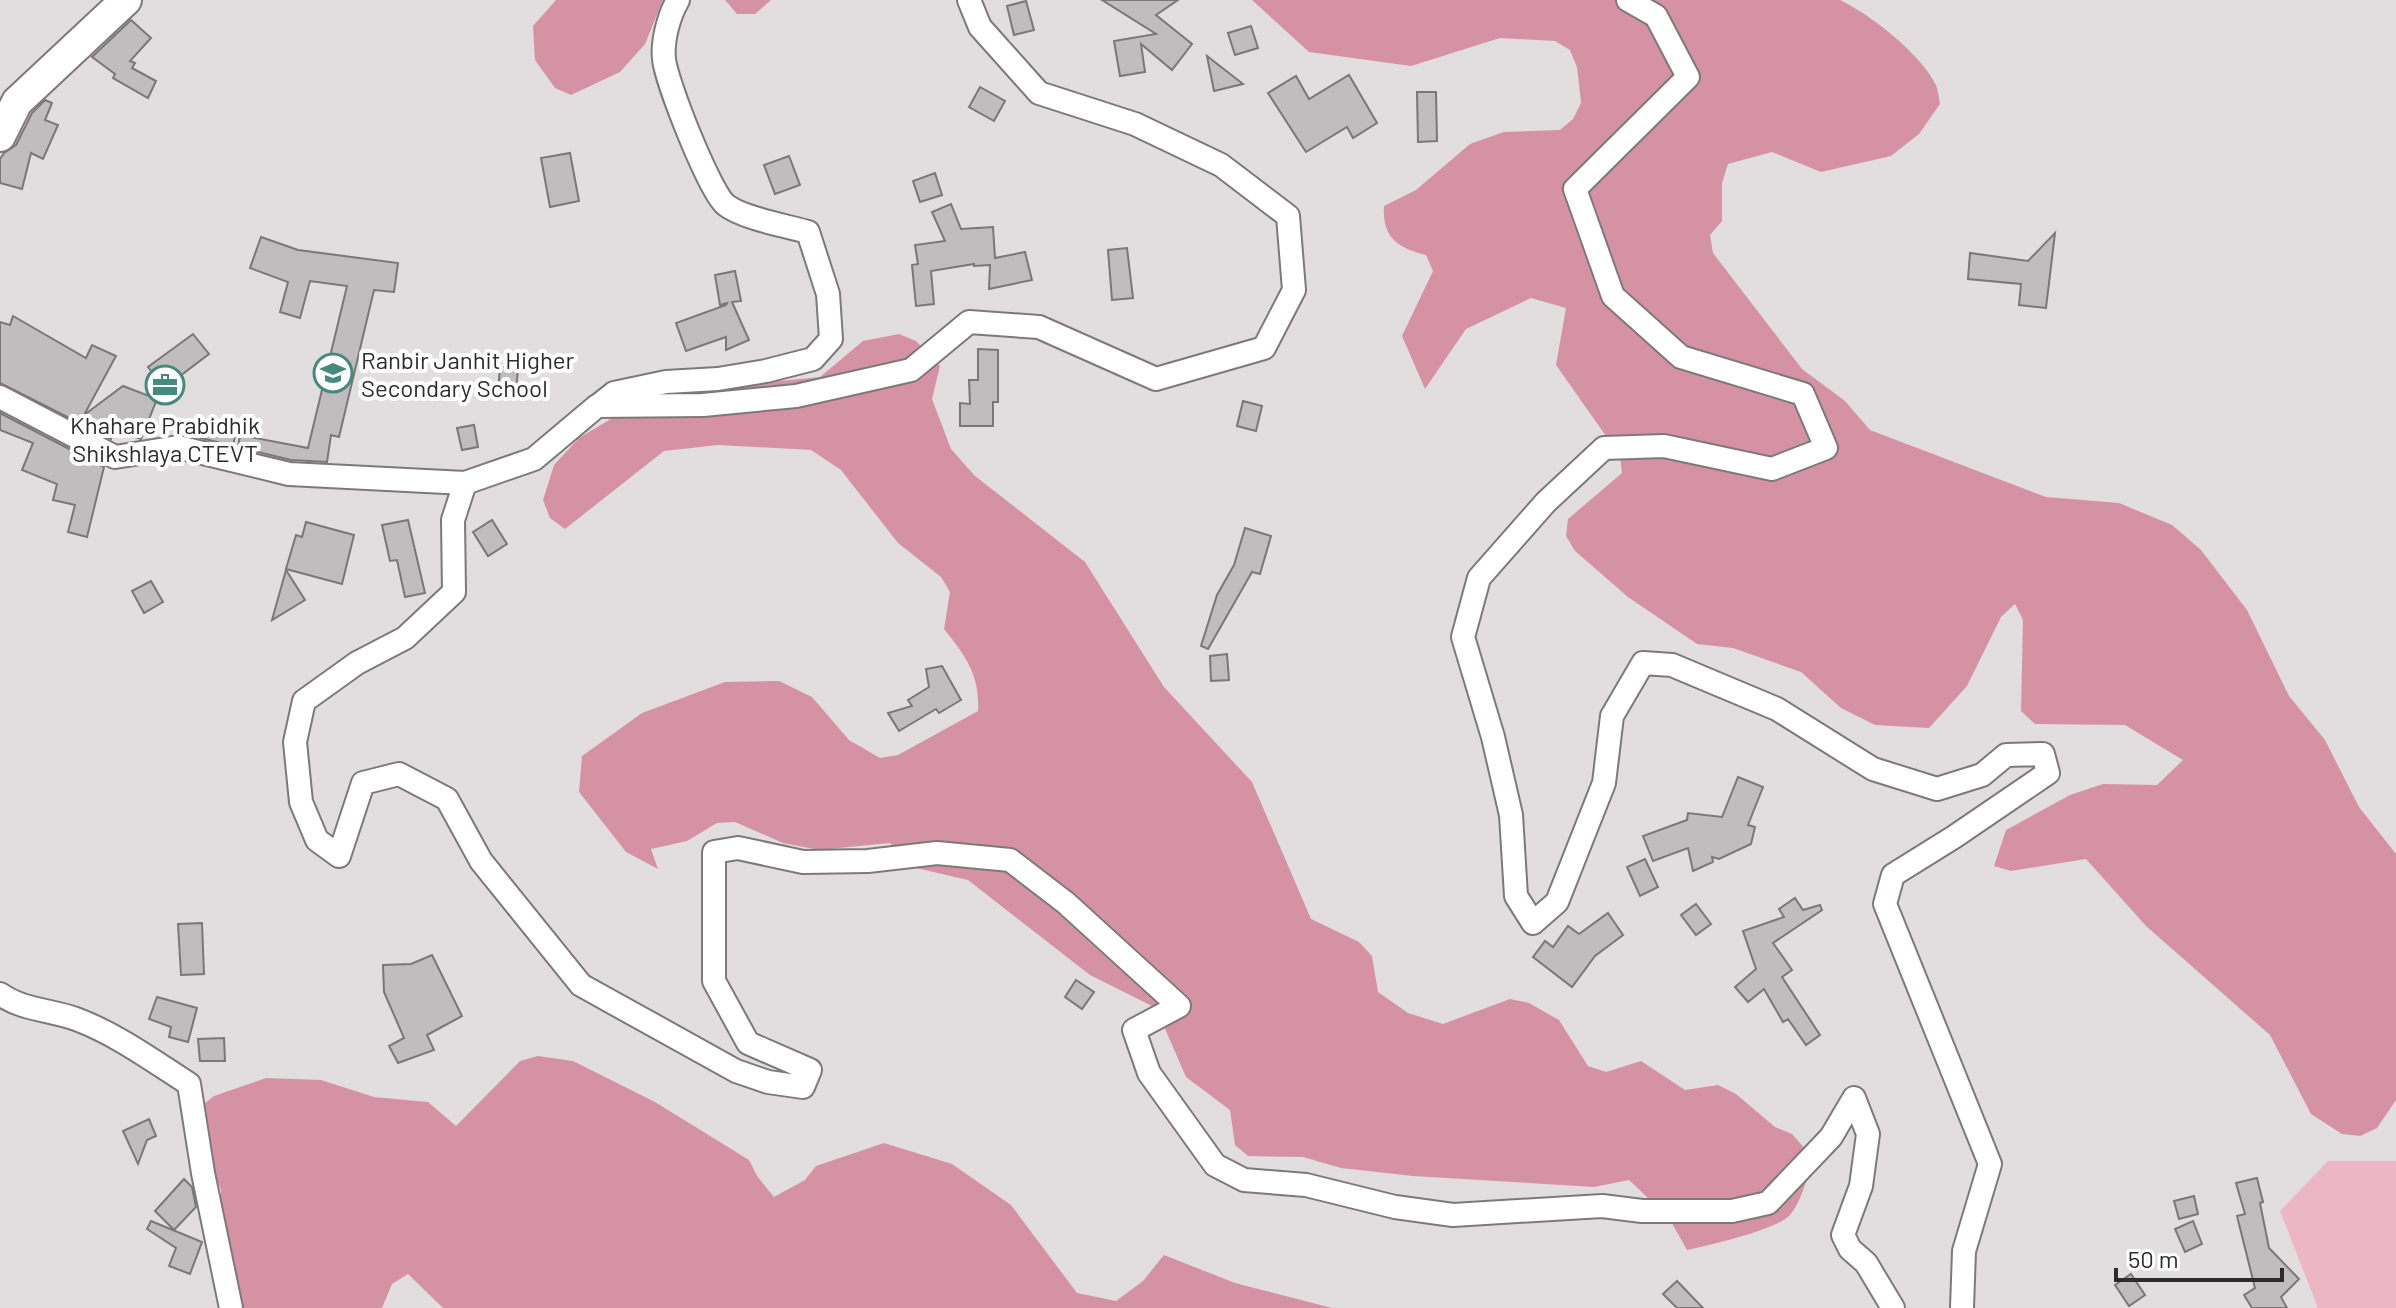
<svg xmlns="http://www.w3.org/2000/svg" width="2396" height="1308" viewBox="0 0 2396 1308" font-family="Barlow,sans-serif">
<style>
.green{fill:#edb6c4}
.forest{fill:#d692a5}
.building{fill:#c1bdbe;stroke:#7b7778;stroke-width:2}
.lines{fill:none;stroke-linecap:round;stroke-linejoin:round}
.street-casing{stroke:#7d797a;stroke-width:26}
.secondary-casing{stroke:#7d797a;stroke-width:34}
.street{stroke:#fff;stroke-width:22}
.secondary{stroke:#fff;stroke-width:30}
.labels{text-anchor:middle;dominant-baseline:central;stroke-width:8;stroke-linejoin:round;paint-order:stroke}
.poi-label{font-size:24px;fill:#2c2b2b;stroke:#fff;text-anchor:start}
</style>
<rect width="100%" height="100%" fill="#e2dedf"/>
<path class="green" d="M2328 1161H2396V1308H2318L2280 1211Z"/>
<g class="forest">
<path d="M556 0H663L645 44 620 72 571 95 555 88 535 60 533 26Z"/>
<path d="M725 0H771L755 14H737Z"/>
<path d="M1252 0H1840C1871 15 1920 53 1936 85 1938 91 1939 98 1940 104L1919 134 1891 156 1821 172 1772 152 1728 164 1722 183V221L1710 235 1713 253 1802 369 1845 401 1870 430 2046 497 2119 503 2172 525 2201 550 2247 610 2289 696 2325 740 2359 807 2396 854V1100L2377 1128 2360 1136 2342 1134 2311 1114 2270 1035 2146 926 2086 859 2011 871 1994 866 2006 830 2070 795 2103 784 2157 785 2183 760 2125 725 2035 724 2021 711 2023 620 2015 604 2001 617 1967 686 1929 728 1875 725 1841 708 1801 672 1733 648 1697 644 1628 597 1575 551 1566 536 1568 519 1622 473 1620 456 1556 365 1566 308 1531 298 1466 329 1425 389 1402 336 1433 271 1426 255C1397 248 1382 237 1384 206L1416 190 1470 144 1504 132 1560 130 1573 119 1581 103 1577 67 1570 50 1555 41 1500 38 1411 66 1309 52Z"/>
<path d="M899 334 916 341 940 366 932 399 951 449 975 476 1085 562 1164 687 1252 782 1311 919 1359 942 1372 956 1378 992 1408 1013 1443 1024 1510 999 1529 1003 1559 1020 1588 1066 1606 1072 1641 1061 1685 1090 1718 1085 1736 1094 1775 1127 1792 1134 1814 1159C1807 1176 1802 1202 1789 1216 1775 1230 1708 1246 1687 1250L1669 1218 1629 1180 1594 1187 1413 1176 1341 1168 1303 1157 1248 1156 1235 1145 1230 1110 1186 1077 1156 1008 1090 975 968 880 916 868 890 843 819 850 783 843 735 822 717 823 687 841 651 849 658 869 626 852 579 792 582 756 642 713 725 682 779 681 812 697 849 740 880 758 898 755 978 711C980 675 965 655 944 629L950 592 941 577 898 543 841 470 811 450 718 445 664 451 565 529 550 518 543 500 554 465 579 438 624 411 728 386 820 377 863 341Z"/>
<path d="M538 1056 573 1061 655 1102 749 1160 757 1176 774 1197 805 1180 816 1166 884 1143 952 1164 1011 1205 1077 1293 1116 1301 1143 1281 1164 1255 1235 1283 1332 1308H443L408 1274 392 1284 382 1308H239L220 1242 221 1190 196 1124 200 1107 214 1096 266 1078 321 1080 374 1097 428 1102 456 1126 520 1061Z"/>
</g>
<g class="building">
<path d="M1102 0H1178L1156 15 1192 44 1172 70 1141 44 1145 72 1120 76 1114 41 1156 34Z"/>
<path d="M1026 1 1034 30 1014 35 1007 6Z"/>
<path d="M131 20 151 38 130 61 135 63 132 68 156 81 148 98 113 78 115 74 92 57Z"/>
<path d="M1251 26 1258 48 1235 55 1228 33Z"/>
<path d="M1207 56 1243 84 1214 91Z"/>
<path d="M1349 75 1377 123 1353 138 1347 127 1306 152 1268 93 1296 76 1309 99Z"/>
<path d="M980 87 1005 101 994 121 969 107Z"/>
<path d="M1417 92H1436L1437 141 1418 142Z"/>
<path d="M45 100 52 103 45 120 58 125 43 159 31 153 22 189 0 183V159L4 153 16 145 32 113Z"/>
<path d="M570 153 579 201 550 207 541 158Z"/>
<path d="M789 156 800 185 775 194 764 165Z"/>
<path d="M935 173 942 195 920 202 913 181Z"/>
<path d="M951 204 961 229 993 227 995 258 1025 252 1032 280 989 289 990 265 974 266V264L931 271 934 304 916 306 912 265 918 264 915 245 945 241 932 212Z"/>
<path d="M2055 233 2046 308 2019 305 2021 284 1968 279 1970 253 2028 261Z"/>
<path d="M261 237 298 250 398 263 394 292 374 290 339 437 331 435 327 462 291 460 238 447 240 435 308 448 347 286 310 281 300 318 280 312 288 282 250 268Z"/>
<path d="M1127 248 1133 298 1112 300 1108 250Z"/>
<path d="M735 271 741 301 732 302 749 340 726 350V337L686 351 676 323 726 305 727 303 720 305 715 275Z"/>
<path d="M13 316 86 358 92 345 116 356 84 415 123 386 157 399 141 439 113 430 111 439 0 383V322L10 325Z"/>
<path d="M193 334 209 354 164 388 148 367Z"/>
<path d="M978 349 998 350V402H993V426H960V403L970 404 969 380H978Z"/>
<path d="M500 367 518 368 516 393 498 392Z"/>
<path d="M1243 401 1262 406 1256 431 1237 426Z"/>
<path d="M0 413 104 467 87 537 68 532 75 505 53 500 57 484 22 470 33 443 0 430Z"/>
<path d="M188 424 235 436 233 446 185 434Z"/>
<path d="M474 425 478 447 462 450 457 428Z"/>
<path d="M408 520 425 593 405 597 397 560 390 561 382 525Z"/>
<path d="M492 520 507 544 488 556 473 532Z"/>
<path d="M306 522 354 535 342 584 286 569 296 535 302 537Z"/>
<path d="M1245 528 1271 536 1260 574 1252 572 1208 649 1201 646 1217 595 1234 565Z"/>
<path d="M286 570 305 600 272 620Z"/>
<path d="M151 581 163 602 144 613 132 591Z"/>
<path d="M1227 654 1229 680 1211 681 1210 656Z"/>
<path d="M942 666 961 700 939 713 936 709 899 731 888 713 912 706 908 700 929 687 926 669Z"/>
<path d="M1738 777 1763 787 1748 825 1755 827 1751 844 1719 859 1712 857 1713 862 1693 871 1688 848 1653 861 1643 836 1687 820 1688 813 1722 817Z"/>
<path d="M1645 859 1658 887 1640 896 1627 867Z"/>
<path d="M1795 898 1803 910 1820 905 1822 910 1773 943 1792 970 1782 977 1820 1035 1806 1045 1788 1019 1783 1022 1764 989 1748 1002 1735 987 1756 969 1743 931 1784 917 1779 909Z"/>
<path d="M1696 904 1711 924 1696 935 1681 915Z"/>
<path d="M1608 913 1623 935 1595 956 1572 987 1533 957 1545 941 1553 947 1568 926 1579 934Z"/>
<path d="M202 923 204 974 181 975 178 924Z"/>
<path d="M432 955 462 1016 427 1035 434 1050 398 1063 389 1046 404 1038 384 992 383 965 411 964Z"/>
<path d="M1076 980 1094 992 1082 1009 1065 997Z"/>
<path d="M157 997 197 1008 188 1042 169 1037 171 1027 149 1019Z"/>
<path d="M224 1038 225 1061H200L198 1039Z"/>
<path d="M149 1119 156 1136 147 1140 138 1164 123 1131Z"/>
<path d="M2257 1178 2263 1202 2260 1203 2269 1248 2299 1279 2281 1297 2287 1308H2252L2244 1295 2255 1288 2237 1216 2245 1214 2236 1183Z"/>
<path d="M184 1179 192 1187 196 1207 174 1230 155 1211Z"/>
<path d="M2194 1196 2198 1214 2179 1219 2174 1201Z"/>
<path d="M151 1221 202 1242 190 1274 169 1266 176 1248 147 1229Z"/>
<path d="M2193 1221 2202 1244 2185 1252 2175 1229Z"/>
<path d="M2131 1274 2145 1295 2129 1306 2115 1285Z"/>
<path d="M1677 1281 1703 1308H1677L1663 1294Z"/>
</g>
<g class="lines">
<defs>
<g id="street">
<path d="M1628 0 1656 16 1688 77 1575 189 1613 296 1681 357 1803 394 1826 448 1772 469 1664 446 1604 448 1546 502 1479 578 1463 637 1493 737 1511 815 1516 896 1533 923 1557 902 1604 783 1612 716 1643 663 1672 665 1777 709 1873 769 1937 789 1982 775 2006 755 2043 754 2048 773 1954 837 1893 875 1885 904 1990 1164 1964 1251 1962 1308"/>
<path d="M0 397 115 457 178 447 289 474 465 483 534 459 597 406 703 405 796 396 911 370 969 322 1039 327 1156 379 1264 348 1294 290 1288 216 1221 165 1135 124 1039 93 980 27 969 0"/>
<path d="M599 405 614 393 666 382 718 379 766 371 813 359 831 339 828 294 808 232C787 226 742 218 726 205 710 193 666 81 664 59 662 41 669 15 678 0"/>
<path d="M465 483 453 520 454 592 405 638 357 663 304 701 295 742 301 802 317 840 339 856 363 783 399 774 447 799 481 861 581 985 736 1071 768 1082 803 1087 810 1070 748 1043 714 981V852L738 848 803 862 868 861 937 853 1010 860 1066 903 1179 1006 1134 1030 1149 1073 1215 1165 1244 1180 1306 1185 1395 1207 1453 1215 1602 1206 1642 1211H1732L1768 1203 1831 1137 1854 1098 1868 1134 1861 1186 1843 1235 1850 1249 1866 1263 1893 1308"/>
<path d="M0 994C22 1010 51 1010 76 1019 116 1034 152 1060 189 1084L203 1173 231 1308"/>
</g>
<path id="secondary" d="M0 136 17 102 126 0"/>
</defs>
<use href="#street" class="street-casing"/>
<use href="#secondary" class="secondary-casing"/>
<use href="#street" class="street"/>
<use href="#secondary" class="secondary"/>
</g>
<defs>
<symbol id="school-ring" viewBox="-11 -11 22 22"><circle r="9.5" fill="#fff" stroke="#458a7e" stroke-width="1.5"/><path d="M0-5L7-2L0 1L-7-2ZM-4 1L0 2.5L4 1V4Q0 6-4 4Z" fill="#458a7e"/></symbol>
<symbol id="office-ring" viewBox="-11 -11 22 22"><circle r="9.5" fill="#fff" stroke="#458a7e" stroke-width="1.5"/><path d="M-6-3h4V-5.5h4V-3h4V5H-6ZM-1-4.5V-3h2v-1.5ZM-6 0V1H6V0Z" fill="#458a7e"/></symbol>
</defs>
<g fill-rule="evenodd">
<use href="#school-ring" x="311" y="351" width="44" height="44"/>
<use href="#office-ring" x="143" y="363" width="44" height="44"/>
</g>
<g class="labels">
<g class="poi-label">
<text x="361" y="359">Ranbir Janhit Higher<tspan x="361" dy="28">Secondary School</tspan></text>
<text x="165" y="424" text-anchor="middle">Khahare Prabidhik<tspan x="165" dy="28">Shikshlaya CTEVT</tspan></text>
</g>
</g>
<path d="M2116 1268v12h166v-12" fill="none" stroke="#2c2b2b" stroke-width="4"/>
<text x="2128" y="1268" font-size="24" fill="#2c2b2b" stroke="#ffffff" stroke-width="6" paint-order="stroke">50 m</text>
</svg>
